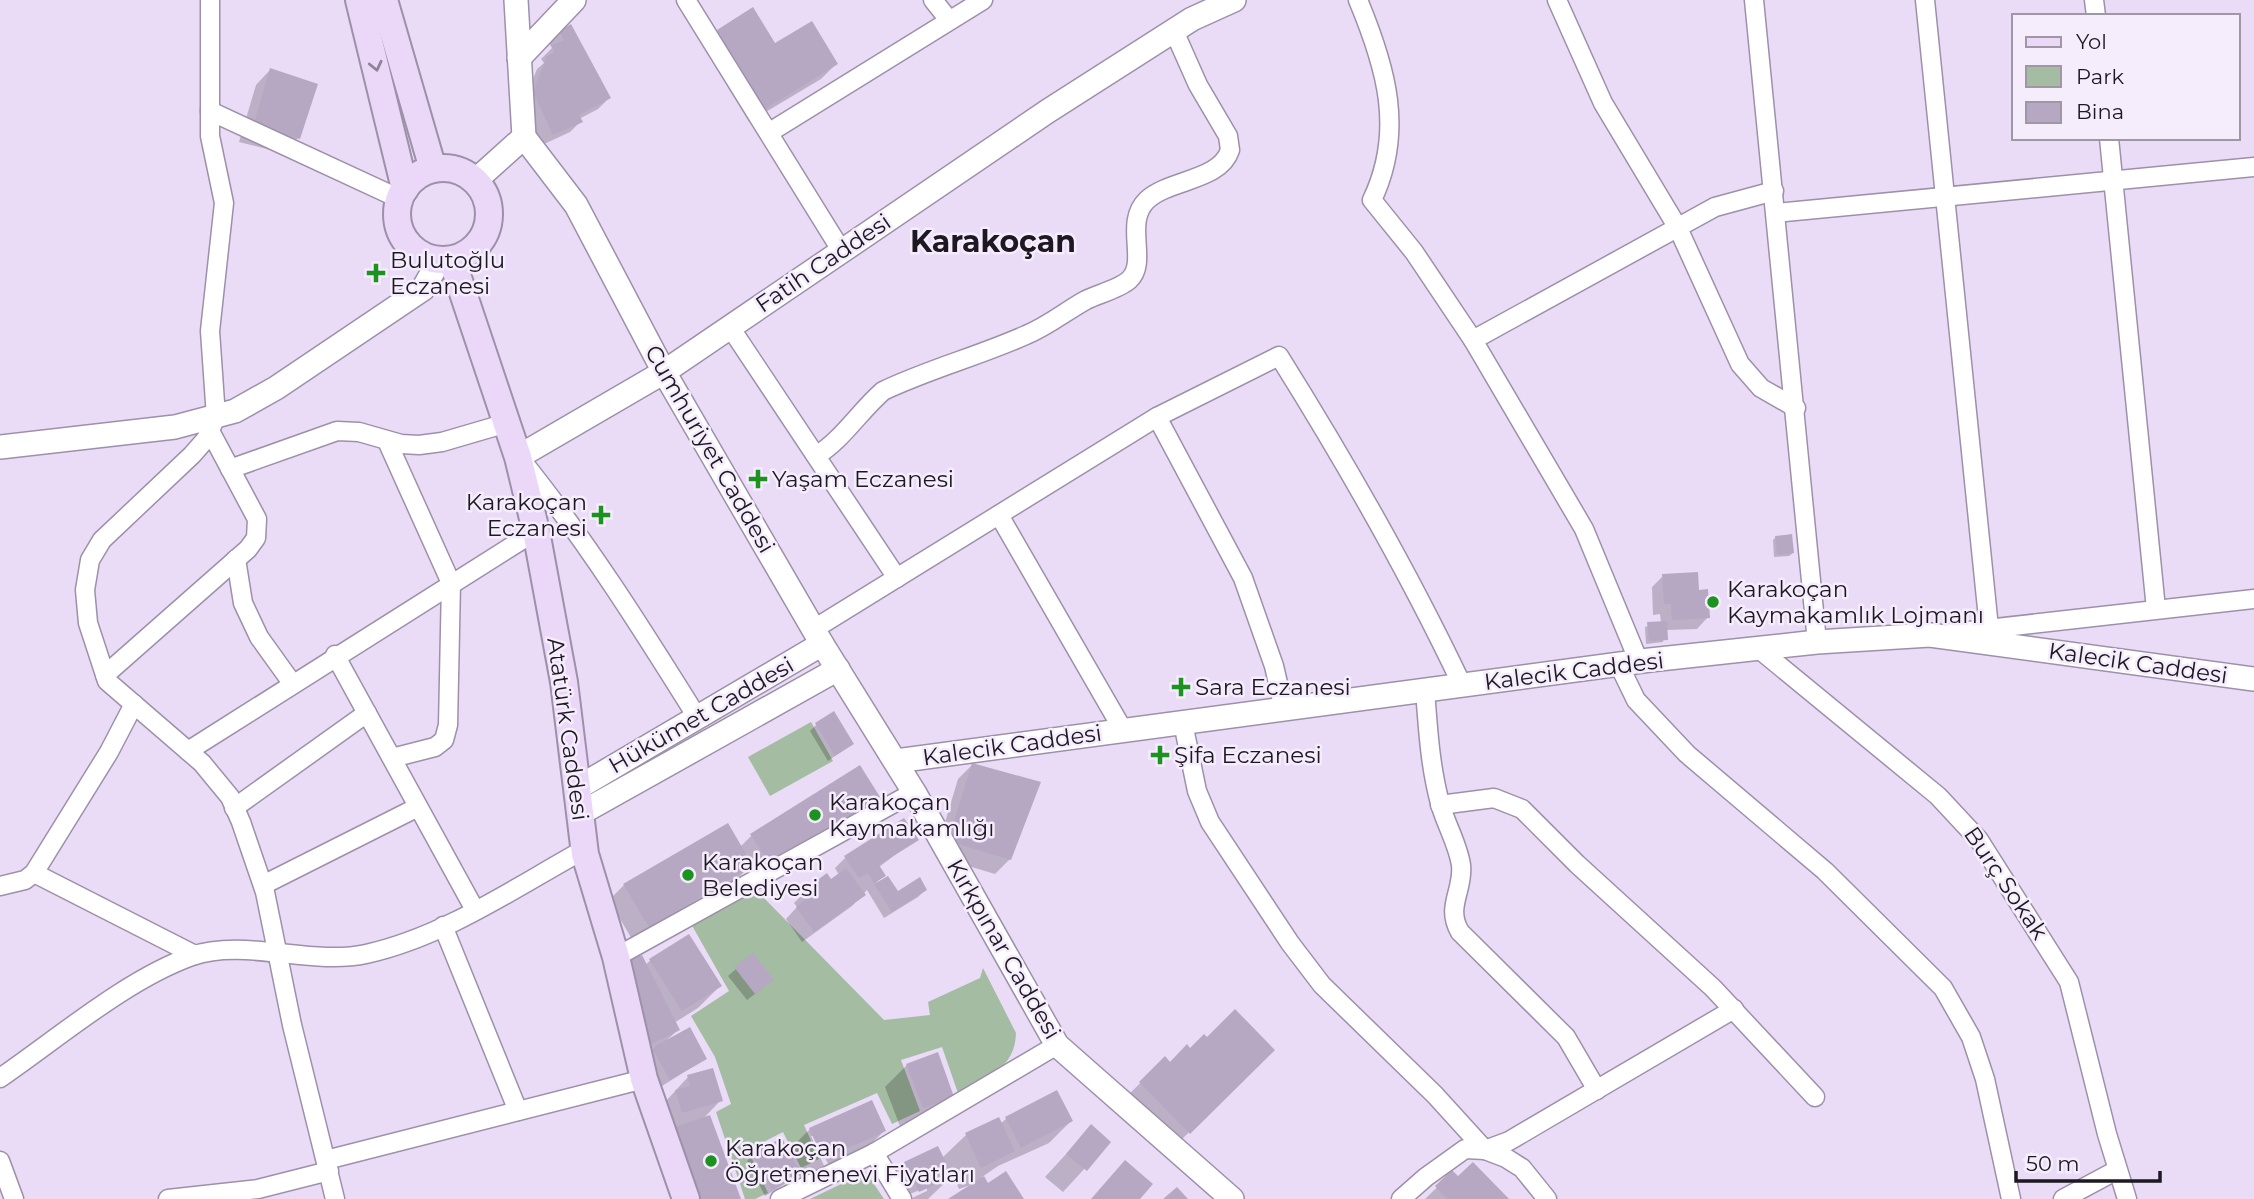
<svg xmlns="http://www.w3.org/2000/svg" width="2254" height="1199" viewBox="0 0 2254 1199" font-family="Montserrat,sans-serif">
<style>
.green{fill:#a4bca2}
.shadow{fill:#0003;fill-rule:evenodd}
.building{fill:#b6a8c2}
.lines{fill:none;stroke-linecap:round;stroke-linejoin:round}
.minor-casing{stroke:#9d90a9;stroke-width:21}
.tertiary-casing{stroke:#9d90a9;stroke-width:26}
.secondary-casing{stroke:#9d90a9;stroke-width:30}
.minor{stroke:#fff;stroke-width:18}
.tertiary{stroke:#fff;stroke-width:23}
.secondary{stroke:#ebd8f9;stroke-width:26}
.oneway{stroke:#8e8298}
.poi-dot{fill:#1c9320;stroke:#f5ecfc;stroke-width:2.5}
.labels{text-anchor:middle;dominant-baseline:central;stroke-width:5;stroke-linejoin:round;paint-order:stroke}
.poi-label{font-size:23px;fill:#1d1821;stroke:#f5ecfc;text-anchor:start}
.street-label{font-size:23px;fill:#1d1821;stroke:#f5ecfc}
.district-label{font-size:30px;font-weight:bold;fill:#1d1821;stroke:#f5ecfc}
</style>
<rect width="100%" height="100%" fill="#eadcf7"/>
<g class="green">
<path d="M811 722 833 761 770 796 748 757Z"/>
<path d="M757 891 884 1020 930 1015 928 1002 980 978 983 968 1016 1033C1015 1070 986 1076 958 1093L942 1047 901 1060 920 1111 892 1124 877 1093 804 1125 819 1159 801 1168 783 1132 748 1150 768 1193 755 1199H745L716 1112 731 1104 715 1057 691 1016 729 991 690 922Z"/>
<path d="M866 1172 884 1199H810Z"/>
</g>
<g class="shadow">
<path d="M753 10 775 46 836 64 821 79 749 122 703 46 718 32Z"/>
<path d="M560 32 609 98 598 109 579 119 581 121 570 132 542 145 523 104 537 69 544 63 541 59 552 48 549 43Z"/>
<path d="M270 70 298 138 283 153 239 142 256 85Z"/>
<path d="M1776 537 1793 553 1789 556 1774 557 1773 540Z"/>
<path d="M1663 576 1698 592 1708 617 1697 629 1666 630 1663 642 1646 644 1645 627 1661 623 1660 614 1653 615 1652 587Z"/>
<path d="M817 724 852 744 828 761 810 731Z"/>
<path d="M972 765 1010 859 995 874 935 856 958 779Z"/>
<path d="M877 797 866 808 759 875 752 864 736 880 633 941 609 900 624 885 740 847 752 835Z"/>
<path d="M916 839 879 867 884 875 875 884 897 893 925 890 918 897 884 918 867 890 852 906 802 942 786 919 797 907 794 903 805 892 827 876 831 881 839 875 835 868 846 857Z"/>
<path d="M752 955 764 987 747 1000 728 976Z"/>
<path d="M651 960 720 986 698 1008 674 1023 678 1030 666 1041 705 1059 662 1086 646 1057 656 1046 636 1056 645 965Z"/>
<path d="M1190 1050H1272L1174 1147 1125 1098 1165 1059 1170 1064Z"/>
<path d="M907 1065 952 1096 930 1118 901 1129 885 1087Z"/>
<path d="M688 1077 721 1100 701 1121 739 1199H685L654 1114Z"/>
<path d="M998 1119 1000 1124 1006 1119 1071 1121 1049 1143 998 1166 982 1177 988 1185 1022 1199H951L976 1183 959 1189 953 1175 928 1199H890L883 1185 905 1163 942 1158 966 1135ZM927 1187V1191L912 1198 910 1194Z"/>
<path d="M1091 1127 1109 1142 1063 1192 1045 1177Z"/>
<path d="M810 1129 884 1131 862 1153 801 1180 799 1175 765 1196 747 1161 754 1154 787 1152ZM811 1136H815L829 1166 825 1168Z"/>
<path d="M1452 1173 1458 1179 1506 1199H1425Z"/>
</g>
<g class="building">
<path d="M753 7 775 43 812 21 838 64 765 109 717 30Z"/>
<path d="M571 24 611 98 579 115 583 122 553 135 533 92 547 56 555 52 551 46 564 40 559 31Z"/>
<path d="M270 68 318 84 300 139 253 127Z"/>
<path d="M1792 534 1794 553 1777 555 1775 536Z"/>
<path d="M1698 572 1699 590 1708 589 1710 618 1672 620 1671 604H1664L1662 574Z"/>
<path d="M1667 621 1668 640 1649 641 1647 622Z"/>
<path d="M834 711 854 744 835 756 815 723Z"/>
<path d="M972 763 1041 782 1011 860 948 841Z"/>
<path d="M860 765 880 797 771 866 750 834Z"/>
<path d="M904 818 919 840 879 865 886 876 874 883 868 873 859 878 844 856Z"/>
<path d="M728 823 753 866 649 927 623 884Z"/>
<path d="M846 868 866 895 814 932 796 907 809 897 804 890 827 873 831 879Z"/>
<path d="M888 876 898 891 920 877 927 890 892 912 874 884Z"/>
<path d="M689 934 722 986 682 1011 649 959Z"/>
<path d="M753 953 774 980 755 994 734 967Z"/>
<path d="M642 955 680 1030 647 1046 619 963Z"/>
<path d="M1235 1009 1275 1050 1190 1134 1139 1082 1165 1056 1170 1062 1187 1044 1190 1048 1204 1034 1207 1037Z"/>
<path d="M690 1027 707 1059 670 1080 652 1048Z"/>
<path d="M938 1052 954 1097 923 1108 906 1064Z"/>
<path d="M713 1068 723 1101 682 1113 675 1090 690 1086 687 1075Z"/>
<path d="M1057 1090 1073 1121 1021 1148 1005 1117Z"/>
<path d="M872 1100 886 1131 823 1159 809 1128Z"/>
<path d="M710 1115 741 1199H699L673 1128Z"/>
<path d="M999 1117 1015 1151 981 1168 965 1133Z"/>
<path d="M1091 1124 1111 1142 1087 1171 1066 1154Z"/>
<path d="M782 1138 801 1175 772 1190 752 1153Z"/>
<path d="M938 1146 953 1177 919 1192 904 1162Z"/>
<path d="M1125 1160 1153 1184 1140 1199H1091Z"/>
<path d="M1473 1162 1509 1199H1447L1435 1186 1452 1170 1458 1176Z"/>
<path d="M1006 1171 1024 1199H948L984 1176 988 1183Z"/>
<path d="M1177 1187 1188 1199H1163Z"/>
</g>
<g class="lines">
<defs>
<g id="minor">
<path d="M210 0V136L224 203 210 331 216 417 206 439 192 455 102 540 90 560 85 590 88 623 107 681 202 763 230 797 241 822 265 892 292 1025 335 1199"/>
<path d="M686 0 841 250"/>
<path d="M933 0 949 20"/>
<path d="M1358 0C1386 67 1405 131 1372 200L1414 252 1473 340"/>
<path d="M1557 0 1603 103 1678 228 1740 364 1761 388 1796 408"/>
<path d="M1754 0 1817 642"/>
<path d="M1925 0 1989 628"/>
<path d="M2094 0 2096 16"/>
<path d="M210 111 400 199"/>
<path d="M770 132 983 0"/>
<path d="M2109 138 2156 609"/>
<path d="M1776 213 2254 167"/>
<path d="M730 327 897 578"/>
<path d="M1157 417 1243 578 1274 666 1284 709"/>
<path d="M387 441 451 583 448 725 444 740 435 747 392 758"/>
<path d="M816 456C843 439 859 412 883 391 929 369 979 356 1026 335 1048 326 1066 311 1086 300 1098 294 1119 289 1129 280 1149 262 1123 223 1147 200 1170 179 1220 181 1230 150L1228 136 1198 85 1174 31"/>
<path d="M523 462C588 543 642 629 697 717"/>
<path d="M230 469 337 431 359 432 401 444 419 445 442 442 507 423"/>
<path d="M999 515 1123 730"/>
<path d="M236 559 243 603 259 637 292 683"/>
<path d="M814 629 1157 417 1279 356C1346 463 1408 571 1462 685"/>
<path d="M1951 633 2254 599"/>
<path d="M1759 649 1938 796 1979 840 2069 982 2107 1134 2127 1199"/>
<path d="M335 655 475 910"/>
<path d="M1639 662 1584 529 1473 340 1715 207 1774 191"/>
<path d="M1619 665 1636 700 1687 754 1825 871 1943 988 1971 1037 1985 1079 2011 1199"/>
<path d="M105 675 248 549 256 538 257 519 210 431"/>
<path d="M1425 690C1428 729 1430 766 1440 803 1445 823 1458 844 1461 865 1464 890 1445 907 1460 932L1566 1037 1597 1090"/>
<path d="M1183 723 1197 791 1210 822 1290 943 1322 985 1435 1095 1485 1150 1506 1158 1522 1168 1547 1199"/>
<path d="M188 751 536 531"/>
<path d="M1440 805 1494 798 1522 809 1577 864 1713 988 1815 1097"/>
<path d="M234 808 367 713"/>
<path d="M34 873 195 955"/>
<path d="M263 885 418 807"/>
<path d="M0 886 25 880 34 873 109 752 134 704"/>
<path d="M443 926 518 1111"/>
<path d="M616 957 914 792"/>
<path d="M0 1078C57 1039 127 979 192 956 244 938 311 966 366 954 444 937 516 887 585 849"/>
<path d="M874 1153 902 1199"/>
<path d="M326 1160 644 1079"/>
<path d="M0 1161 14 1199"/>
<path d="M168 1199 258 1189 329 1171"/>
<path d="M780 1199 874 1153 1057 1045"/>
<path d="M1401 1199 1426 1177 1465 1149 1485 1150 1509 1141 1734 1009"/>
<path d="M2063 1199 2117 1170"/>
</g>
<g id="tertiary">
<path d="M516 0 524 137"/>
<path d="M519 58 574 0"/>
<path d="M524 137 576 205 664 372 822 644 914 792 1057 1045 1232 1199"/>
<path d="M475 181 524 137"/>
<path d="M0 447 175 427 235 411 276 388 423 289 439 261"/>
<path d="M518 457 664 372 1048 111 1192 19 1234 0"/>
<path d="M896 761 1650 660 1817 642 1930 635 2254 679"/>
<path d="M579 787 822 644"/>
<path d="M581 813 838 669"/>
</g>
<g id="secondary">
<path d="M359 0 405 189"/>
<path d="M384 0 433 169"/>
<circle cx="443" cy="214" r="46"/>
<path d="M452 260 518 457 536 531 564 682 585 854 616 957 644 1079 686 1199"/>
</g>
</defs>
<use href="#minor" class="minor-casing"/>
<use href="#tertiary" class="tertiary-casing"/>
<use href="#secondary" class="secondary-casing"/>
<use href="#minor" class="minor"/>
<use href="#tertiary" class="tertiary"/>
<use href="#secondary" class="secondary"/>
</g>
<defs><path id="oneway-chevron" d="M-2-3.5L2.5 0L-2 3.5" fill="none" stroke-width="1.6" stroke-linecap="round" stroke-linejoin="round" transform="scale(1.75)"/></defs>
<use class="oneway" href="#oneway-chevron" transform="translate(376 66) rotate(77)"/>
<g class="poi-dot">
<path d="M372.5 262.5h7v7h7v7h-7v7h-7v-7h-7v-7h7z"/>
<path d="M754.5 468.5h7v7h7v7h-7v7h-7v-7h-7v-7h7z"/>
<path d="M597.5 504.5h7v7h7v7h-7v7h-7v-7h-7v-7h7z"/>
<circle cx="1713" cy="602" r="7"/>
<path d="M1177.5 676.5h7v7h7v7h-7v7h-7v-7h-7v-7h7z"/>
<path d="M1156.5 744.5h7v7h7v7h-7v7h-7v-7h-7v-7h7z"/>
<circle cx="815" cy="815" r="7"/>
<circle cx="688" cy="875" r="7"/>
<circle cx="711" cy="1161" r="7"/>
</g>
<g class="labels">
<g class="poi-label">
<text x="390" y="260">Bulutoğlu<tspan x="390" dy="26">Eczanesi</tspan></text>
<text x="772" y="479">Yaşam Eczanesi</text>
<text x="587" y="502" text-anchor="end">Karakoçan<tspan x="587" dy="26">Eczanesi</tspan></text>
<text x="1727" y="589">Karakoçan<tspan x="1727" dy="26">Kaymakamlık Lojmanı</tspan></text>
<text x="1195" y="687">Sara Eczanesi</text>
<text x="1174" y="755">Şifa Eczanesi</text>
<text x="829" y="802">Karakoçan<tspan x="829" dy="26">Kaymakamlığı</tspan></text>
<text x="702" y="862">Karakoçan<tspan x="702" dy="26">Belediyesi</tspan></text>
<text x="725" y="1148">Karakoçan<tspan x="725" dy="26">Öğretmenevi Fiyatları</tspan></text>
</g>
<g class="street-label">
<text transform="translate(823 263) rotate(-34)">Fatih Caddesi</text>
<text transform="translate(710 449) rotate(60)">Cumhuriyet Caddesi</text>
<text transform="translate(2138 663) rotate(8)">Kalecik Caddesi</text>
<text transform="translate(1574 671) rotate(-7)">Kalecik Caddesi</text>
<text transform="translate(701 715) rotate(-30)">Hükümet Caddesi</text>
<text transform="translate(568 729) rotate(82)">Atatürk Caddesi</text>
<text transform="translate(1012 745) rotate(-8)">Kalecik Caddesi</text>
<text transform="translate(2006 883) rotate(56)">Burç Sokak</text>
<text transform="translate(1004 949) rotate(60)">Kırkpınar Caddesi</text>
</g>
<g class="district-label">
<text x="993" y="241">Karakoçan</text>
</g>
</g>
<rect x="2012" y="14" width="228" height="126" fill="#f5ecfc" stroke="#9f97a4" stroke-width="2"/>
<rect x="2026" y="37" width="35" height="10" fill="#ebd8f9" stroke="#9f97a4" stroke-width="2"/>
<text x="2076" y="49" font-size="21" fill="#1d1821">Yol</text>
<rect x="2026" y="66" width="35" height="21" fill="#a4bca2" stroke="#9f97a4" stroke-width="2"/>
<text x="2076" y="84" font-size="21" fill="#1d1821">Park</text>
<rect x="2026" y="102" width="35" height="21" fill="#b6a8c2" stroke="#9f97a4" stroke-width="2"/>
<text x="2076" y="119" font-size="21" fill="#1d1821">Bina</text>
<path d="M2016 1171v10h144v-10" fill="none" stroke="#1d1821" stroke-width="3.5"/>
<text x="2026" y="1171" font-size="21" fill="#1d1821" stroke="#f5ecfc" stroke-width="5" paint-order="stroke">50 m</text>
</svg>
